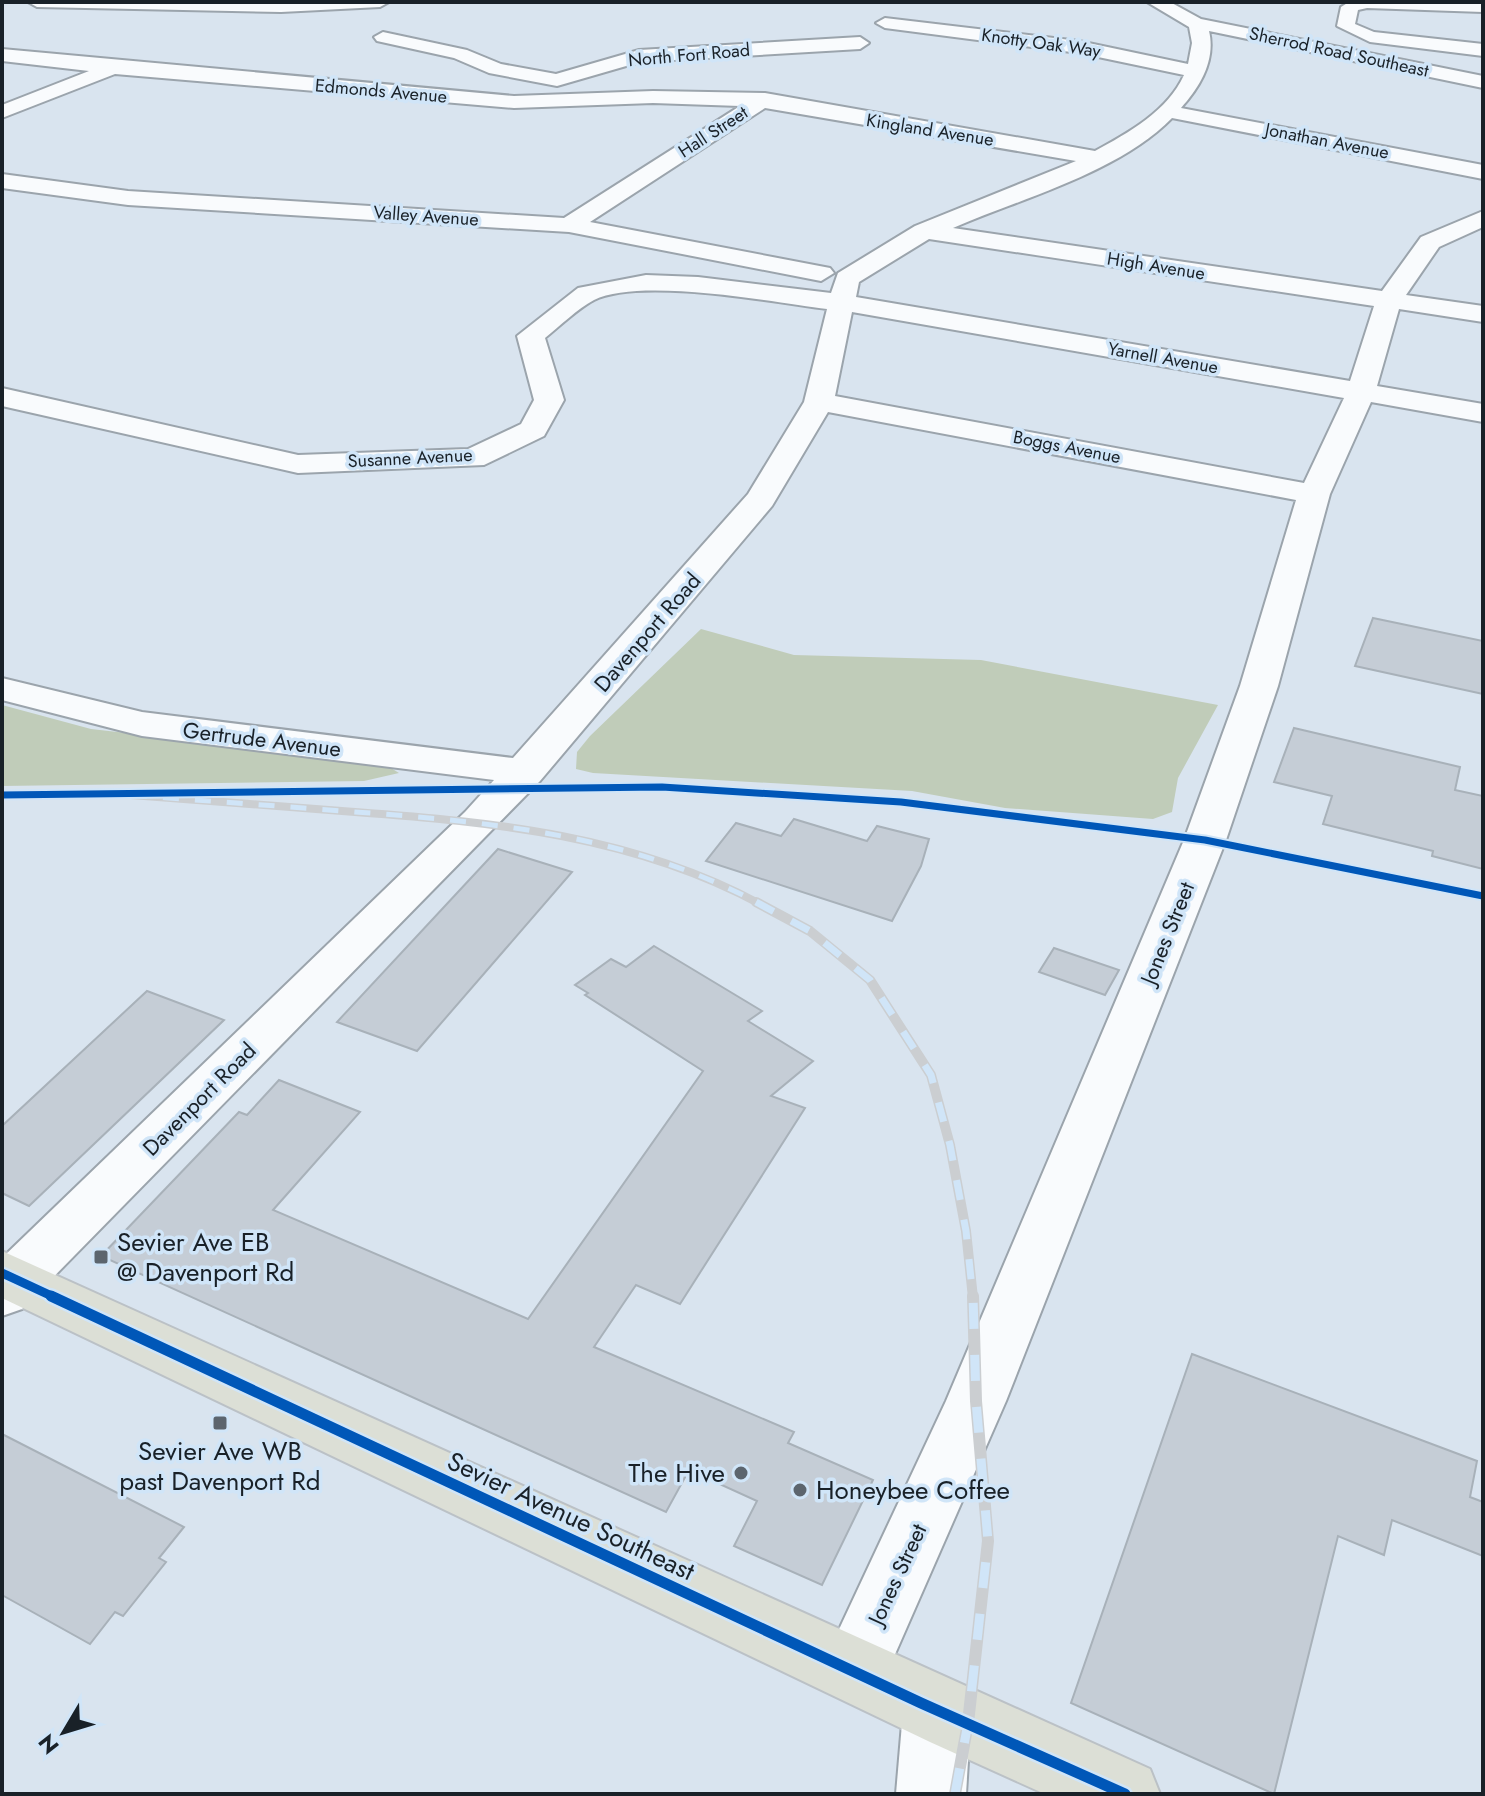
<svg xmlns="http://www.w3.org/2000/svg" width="1485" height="1796" viewBox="0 0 1485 1796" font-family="Jost,sans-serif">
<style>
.green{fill:#c0ccb9}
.building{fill:#c5cdd6;stroke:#a8b1b9;stroke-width:2}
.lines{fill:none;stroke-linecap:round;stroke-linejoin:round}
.minor-casing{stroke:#9ba4ac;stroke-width:4}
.major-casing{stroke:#bbc1c6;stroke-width:4}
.minor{fill:#f9fbfd;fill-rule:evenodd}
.major{fill:#dcdfd6;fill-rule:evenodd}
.rail-far2-casing{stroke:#cbced1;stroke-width:8}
.rail-far1-casing{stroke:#cbced1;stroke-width:10}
.rail-casing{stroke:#cbced1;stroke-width:12}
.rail-far2{stroke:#d0e5f8;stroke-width:5;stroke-dasharray:16;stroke-linecap:butt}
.rail-far1{stroke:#d0e5f8;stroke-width:7;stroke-dasharray:20;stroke-linecap:butt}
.rail{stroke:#d0e5f8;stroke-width:9;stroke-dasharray:26;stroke-linecap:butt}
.cycleway-far2-casing{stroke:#d0e5f8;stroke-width:11}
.cycleway-far1-casing{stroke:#d0e5f8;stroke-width:14}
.cycleway-casing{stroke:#d0e5f8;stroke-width:16}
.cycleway-far2{stroke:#0057b8;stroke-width:7}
.cycleway-far1{stroke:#0057b8;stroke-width:9}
.cycleway{stroke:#0057b8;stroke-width:11}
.poi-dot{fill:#5c656e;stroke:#d0e5f8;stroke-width:3}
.labels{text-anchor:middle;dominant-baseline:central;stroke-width:7;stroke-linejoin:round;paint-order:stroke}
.far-street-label{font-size:18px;fill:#192128;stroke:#d0e5f8}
.street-label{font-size:22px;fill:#192128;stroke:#d0e5f8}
.near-poi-label{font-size:26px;fill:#192128;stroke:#d0e5f8;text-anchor:start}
.near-street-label{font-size:26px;fill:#192128;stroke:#d0e5f8}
</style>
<rect width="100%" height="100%" fill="#d9e4ef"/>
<g class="green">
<path d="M701 629 794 655 981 660 1218 705 1178 778 1172 812 1153 819 1005 808 912 791 593 773 576 769 577 752 590 736Z"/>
<path d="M2 705 91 729 381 762 399 773 364 781 2 786Z"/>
</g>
<g class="building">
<path d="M1373 618 1483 641V694L1355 666Z"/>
<path d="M1294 728 1460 767 1455 790 1483 796V869L1432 856 1433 851 1323 824 1332 796 1274 782Z"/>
<path d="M794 819 867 841 877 826 929 839 921 866 892 921 706 861 736 823 781 836Z"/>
<path d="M498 849 572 872 417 1051 337 1022Z"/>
<path d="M654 946 762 1011 748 1021 813 1061 771 1096 805 1108 680 1304 636 1285 594 1347 794 1432 788 1443 873 1480 822 1585 734 1546 757 1501 689 1470 666 1512 101 1256 239 1112 247 1115 279 1080 360 1112 273 1210 528 1319 703 1071 585 995 588 993 575 985 611 959 626 967Z"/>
<path d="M1054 948 1119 970 1105 995 1039 972Z"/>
<path d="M147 991 224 1020 29 1206 2 1193V1126Z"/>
<path d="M1192 1354 1477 1461 1470 1497 1483 1502V1556L1392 1520 1384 1555 1338 1536 1274 1794 1071 1703Z"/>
<path d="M2 1434 184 1527 159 1558 166 1562 123 1616 115 1612 90 1644 2 1595Z"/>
</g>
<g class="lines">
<defs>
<g id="minor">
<path d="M28 2H389L380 7 281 12 37 7Z"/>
<path d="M1147 2H1170L1201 19 1483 76V88L1209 31C1216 60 1200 87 1181 108L1483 165V179L1172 118C1118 173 1022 198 953 228L1382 291 1421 237 1483 211V227L1439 247 1406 295 1483 306V322L1399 309 1377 386 1483 404V422L1371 402 1330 494 1278 686 1226 840 1006 1401 878 1693 854 1703 830 1693 820 1670 946 1401 1184 840 1240 686 1296 500 828 412 772 506 540 781 22 1309 2 1316V1258L465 812 494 780 142 736 2 700V678L142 712 513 758 748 494 804 402 827 309C773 302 640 277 594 300 577 309 560 326 545 338L564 400 544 436 484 465 298 473 2 406V388L298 455 468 449 521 424 534 400 517 336 578 288 646 275 698 277 831 293 838 273 915 226 1076 161 765 108 590 222 830 268 834 273 821 281 569 232 128 205 2 188V174L128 191 564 218 740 106 653 103 514 108 115 74 2 118V105L89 71 2 61V49L514 96 653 91 765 93 1095 151C1128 133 1168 111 1184 75L1079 53 885 28 876 23 885 18 1079 41 1188 64 1192 43 1189 27ZM929 239 1374 306 1350 381 856 297 859 282ZM852 312 1344 398 1304 483 835 396Z"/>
<path d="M1483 2V12L1367 8 1358 10 1355 24 1374 32 1483 44V56L1370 42 1337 26 1341 7 1349 2Z"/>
<path d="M383 32 467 50 501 64 556 74 639 50 860 37 869 43 860 49 640 62 557 86 489 73 454 58 377 41 374 37Z"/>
<path d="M937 1678 961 1688 971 1712 966 1794H896L903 1712 913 1688Z"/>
</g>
<path id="major" d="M2 1251 1150 1769 1160 1794H1045L930 1742 2 1298Z"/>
</defs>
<use href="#minor" class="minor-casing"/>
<use href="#major" class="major-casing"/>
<use href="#minor" class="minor"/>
<use href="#major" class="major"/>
<defs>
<path id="rail-far2" d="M131 795C206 801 280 806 355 812 495 822 634 836 760 904"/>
<path id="rail-far1" d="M756 902 810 931 870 980 931 1075 950 1145 966 1231 973 1298"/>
<path id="rail" d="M955 1794 968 1723 988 1541 976 1401 973 1296"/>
</defs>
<use href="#rail-far2" class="rail-far2-casing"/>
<use href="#rail-far1" class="rail-far1-casing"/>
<use href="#rail" class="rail-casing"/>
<use href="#rail-far2" class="rail-far2"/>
<use href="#rail-far1" class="rail-far1"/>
<use href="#rail" class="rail"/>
<defs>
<path id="cycleway-far2" d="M2 795 662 787 901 802 1205 840 1483 896"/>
<path id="cycleway-far1" d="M2 1273 56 1298"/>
<path id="cycleway" d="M51 1296 921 1703 1125 1794"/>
</defs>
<use href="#cycleway-far2" class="cycleway-far2-casing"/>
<use href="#cycleway-far1" class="cycleway-far1-casing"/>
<use href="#cycleway" class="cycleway-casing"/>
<use href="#cycleway-far2" class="cycleway-far2"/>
<use href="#cycleway-far1" class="cycleway-far1"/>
<use href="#cycleway" class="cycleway"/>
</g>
<g class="poi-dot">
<rect x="93" y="1249" width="16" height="16" rx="4"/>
<rect x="212" y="1415" width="16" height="16" rx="4"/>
<circle cx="741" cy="1473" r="8"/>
<circle cx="800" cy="1490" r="8"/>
</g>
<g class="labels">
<g class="far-street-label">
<text transform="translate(1041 43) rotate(8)">Knotty Oak Way</text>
<text transform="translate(1339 52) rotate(12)">Sherrod Road Southeast</text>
<text transform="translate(689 55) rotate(-5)">North Fort Road</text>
<text transform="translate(381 91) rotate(5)">Edmonds Avenue</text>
<text transform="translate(930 130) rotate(9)">Kingland Avenue</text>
<text transform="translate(713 132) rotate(-33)">Hall Street</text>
<text transform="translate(1327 141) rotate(11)">Jonathan Avenue</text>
<text transform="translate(426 216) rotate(4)">Valley Avenue</text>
<text transform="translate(1156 266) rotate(9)">High Avenue</text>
<text transform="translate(1163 358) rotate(10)">Yarnell Avenue</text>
<text transform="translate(1067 447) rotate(11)">Boggs Avenue</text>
<text transform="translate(410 458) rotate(-3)">Susanne Avenue</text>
</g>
<g class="street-label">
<text transform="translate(647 632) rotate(-49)">Davenport Road</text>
<text transform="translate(262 739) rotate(7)">Gertrude Avenue</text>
<text transform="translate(1167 933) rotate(-68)">Jones Street</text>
<text transform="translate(199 1099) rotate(-45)">Davenport Road</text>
<text transform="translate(897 1574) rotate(-65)">Jones Street</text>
</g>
<g class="near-poi-label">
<text x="117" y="1242">Sevier Ave EB<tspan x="117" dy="30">@ Davenport Rd</tspan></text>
<text x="220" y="1451" text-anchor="middle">Sevier Ave WB<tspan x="220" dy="30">past Davenport Rd</tspan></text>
<text x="725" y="1473" text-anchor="end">The Hive</text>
<text x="816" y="1490">Honeybee Coffee</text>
</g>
<g class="near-street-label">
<text transform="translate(571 1516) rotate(25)">Sevier Avenue Southeast</text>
</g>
</g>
<rect width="1485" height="1796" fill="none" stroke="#192128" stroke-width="8"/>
<g transform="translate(64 1732) rotate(232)" stroke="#d0e5f8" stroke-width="6" paint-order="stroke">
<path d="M0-6L14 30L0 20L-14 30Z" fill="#192128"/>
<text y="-12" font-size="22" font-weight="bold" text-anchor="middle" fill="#192128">N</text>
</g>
</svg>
